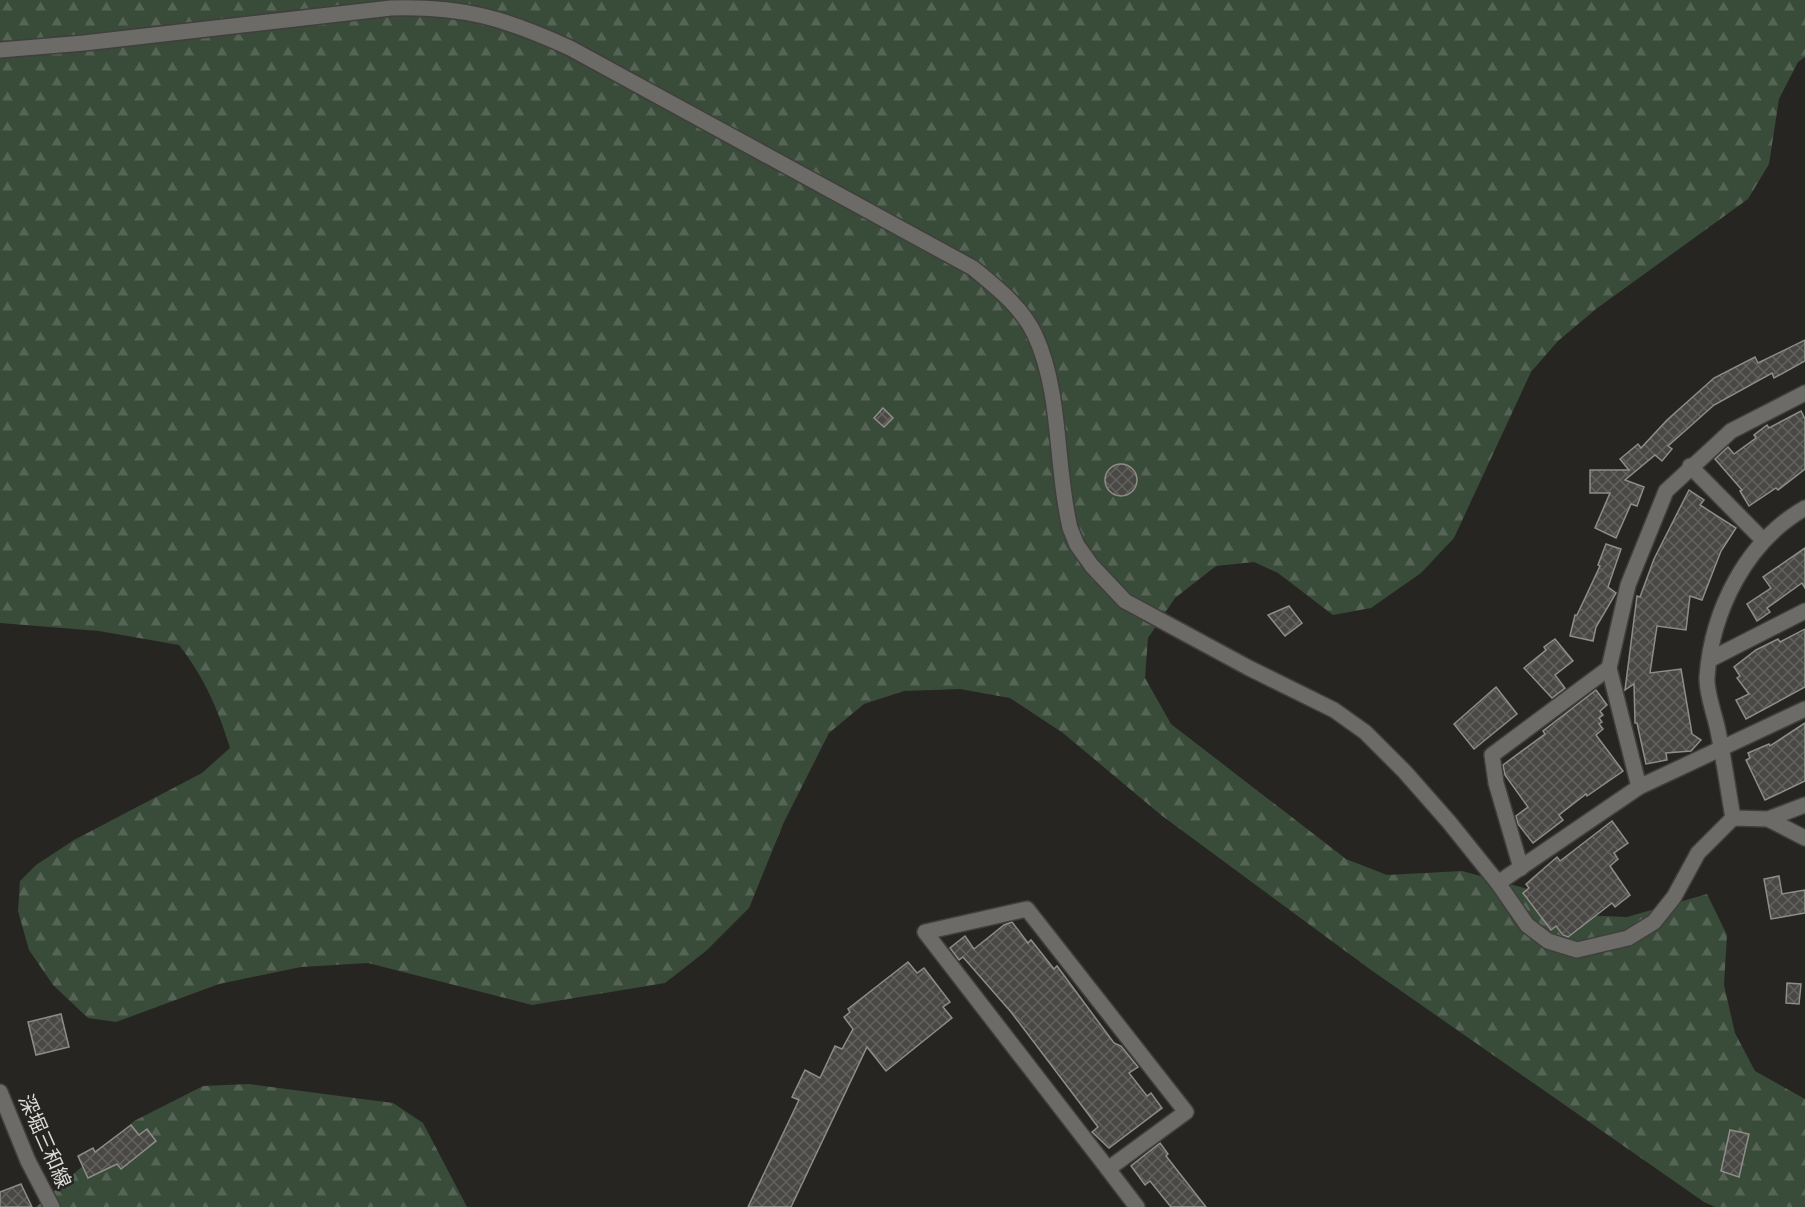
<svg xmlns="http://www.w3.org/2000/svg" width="1805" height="1207" viewBox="0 0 1805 1207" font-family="'PT Sans','Noto Sans JP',sans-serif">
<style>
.forest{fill:url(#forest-firs)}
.building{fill:url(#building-cross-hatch);stroke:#8f8d8a;stroke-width:1.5}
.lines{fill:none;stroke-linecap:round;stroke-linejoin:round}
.street-casing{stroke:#413f3d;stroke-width:18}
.secondary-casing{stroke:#413f3d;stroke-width:18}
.street{stroke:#6d6b68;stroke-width:15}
.secondary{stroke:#6d6b68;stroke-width:15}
.labels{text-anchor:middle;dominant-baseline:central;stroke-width:5;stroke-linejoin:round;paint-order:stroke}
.street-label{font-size:20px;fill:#dcdbd9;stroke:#272522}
</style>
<defs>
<pattern id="forest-firs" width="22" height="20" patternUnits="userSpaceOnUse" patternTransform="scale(1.5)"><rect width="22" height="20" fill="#394b39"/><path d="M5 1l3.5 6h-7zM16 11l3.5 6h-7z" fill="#556455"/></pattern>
<pattern id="building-cross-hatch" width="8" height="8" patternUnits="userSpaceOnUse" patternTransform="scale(1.5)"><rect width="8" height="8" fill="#494844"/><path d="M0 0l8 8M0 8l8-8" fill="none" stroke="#63625e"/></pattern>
</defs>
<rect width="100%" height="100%" fill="#272522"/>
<g class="forest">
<path d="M0 0H1805V57L1798 62 1779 99 1769 164 1748 199 1596 309 1558 341 1531 372 1454 538 1421 573 1371 608 1333 615 1278 573 1254 562 1216 566 1175 598 1148 638 1145 678 1171 724 1346 859 1387 875 1462 871 1535 891 1581 915 1627 917 1707 894 1727 935 1724 985 1735 1033 1755 1071 1805 1099V1207H1715L1704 1202 1371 970 1161 815 1063 733 1010 698 960 689 904 691 864 704 829 733 784 822 749 908 706 951 665 983 532 1005 368 963 301 967 219 984 116 1022 88 1018 53 985 29 950 18 911 20 881 36 865 74 840 202 773 230 748C218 709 204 677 179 645L99 631 0 623Z"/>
<path d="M249 1084 393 1103 423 1123 467 1207H36L134 1121 203 1086Z"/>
</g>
<g class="building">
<path d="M1805 340V361L1774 378 1772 373 1714 405 1668 446 1672 449 1662 461 1655 455 1625 480 1644 487 1637 506 1631 504 1616 538 1595 528 1610 493H1590V470H1629L1620 459 1638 444 1641 448 1667 420 1714 378 1755 357 1758 363Z"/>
<path d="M883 408 893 418 884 427 874 418Z"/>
<path d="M1801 411 1805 419V469L1778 490 1776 488 1749 506 1740 491 1742 490 1715 459 1728 447 1734 454 1756 438 1754 435 1767 425 1769 428Z"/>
<circle cx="1121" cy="480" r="16"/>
<path d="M1689 490 1704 500 1700 505 1736 528 1721 551 1702 600 1690 596 1686 630 1657 626 1650 673 1681 669 1692 734 1701 740 1691 751 1666 753 1667 760 1646 764 1637 723H1635L1634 684 1625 690 1637 596 1640 597 1654 559Z"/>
<path d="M1606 544 1621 549 1608 587 1616 593 1596 627 1593 641 1570 636 1575 615H1577L1600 566 1598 565Z"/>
<path d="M1805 548V588L1802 583 1767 608 1770 612 1757 621 1747 604 1771 588 1763 577Z"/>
<path d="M1289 606 1302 623 1285 636 1268 615Z"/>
<path d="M1805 629V687L1746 719 1736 700 1749 694 1737 678 1740 676 1734 667 1756 650 1778 639 1780 642Z"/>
<path d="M1555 639 1573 661 1555 675 1565 688 1552 698 1524 668 1546 650 1544 647Z"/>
<path d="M1496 687 1517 714 1474 749 1454 724Z"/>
<path d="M1596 690 1607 705 1600 711 1603 715 1599 718 1602 722 1599 724 1603 729 1596 735 1623 771 1587 796 1586 794 1559 815 1563 820 1533 843 1518 824 1516 816 1528 807 1505 775 1503 765 1545 734 1543 731Z"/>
<path d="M1805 723V781L1765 800 1746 760 1750 758 1748 753 1769 744 1770 746Z"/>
<path d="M1612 821 1628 843 1614 853 1618 859 1610 866 1630 895 1615 907 1612 903 1568 937 1563 935 1556 926 1551 930 1523 893 1529 888 1526 884 1557 857 1560 861 1564 858Z"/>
<path d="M1779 876 1782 894 1805 890V913L1771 919 1764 879Z"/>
<path d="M1012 922 1028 943 1031 940 1054 969 1057 966 1114 1043 1121 1046 1138 1067 1129 1073 1147 1096 1151 1093 1162 1108 1109 1148 1092 1132 1098 1127 1011 1012 963 957 959 960 950 948 965 936 974 949 1004 925Z"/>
<path d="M908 962 917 973 924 968 950 1002 943 1007 952 1018 886 1071 867 1047 791 1207H748L799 1100 792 1097 805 1070 820 1078 835 1046 842 1049 853 1029 844 1017 850 1012 848 1009Z"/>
<path d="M1787 983 1801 984 1799 1004 1786 1003Z"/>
<path d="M61 1014 69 1047 36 1055 28 1022Z"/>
<path d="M131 1125 139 1135 147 1129 156 1141 121 1169 117 1164 88 1178 78 1156 93 1148 95 1152Z"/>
<path d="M1730 1130 1749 1134 1739 1177 1721 1171Z"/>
<path d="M1160 1143 1168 1154 1166 1156 1206 1207H1171L1150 1181 1145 1185 1131 1166Z"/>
<path d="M21 1184 32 1207H0V1192Z"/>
</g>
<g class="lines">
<defs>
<g id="street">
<path d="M1690 466 1763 540"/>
<path d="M1711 659 1805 611"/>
<path d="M1639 787 1609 668 1628 585 1666 491 1731 431 1805 393"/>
<path d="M1768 819 1805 805"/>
<path d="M1521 868 1496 783 1492 755 1609 668"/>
<path d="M1498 883 1639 787 1805 709"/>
<path d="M1027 909 1186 1112 1108 1169 925 932Z"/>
<path d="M1108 1169 1137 1207"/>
</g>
<g id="secondary">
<path d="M0 50 84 43 391 8C463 6 505 18 570 48L973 268C996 287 1022 307 1035 335 1062 394 1055 465 1070 528L1077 545 1092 566 1125 601 1249 668 1334 710 1365 732 1405 772 1449 822 1498 883 1527 925 1548 941 1577 950 1628 938 1654 922 1674 897 1698 853 1733 818 1768 819 1805 838"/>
<path d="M1733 818C1728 789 1724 760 1718 731 1715 715 1706 693 1707 677 1712 610 1746 542 1805 508"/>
<path d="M0 1092 28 1161 52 1207"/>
</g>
</defs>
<use href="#street" class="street-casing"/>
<use href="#secondary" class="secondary-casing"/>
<use href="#street" class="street"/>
<use href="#secondary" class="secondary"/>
</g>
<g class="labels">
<g class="street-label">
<text transform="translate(45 1141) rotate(66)">深堀三和線</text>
</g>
</g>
</svg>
